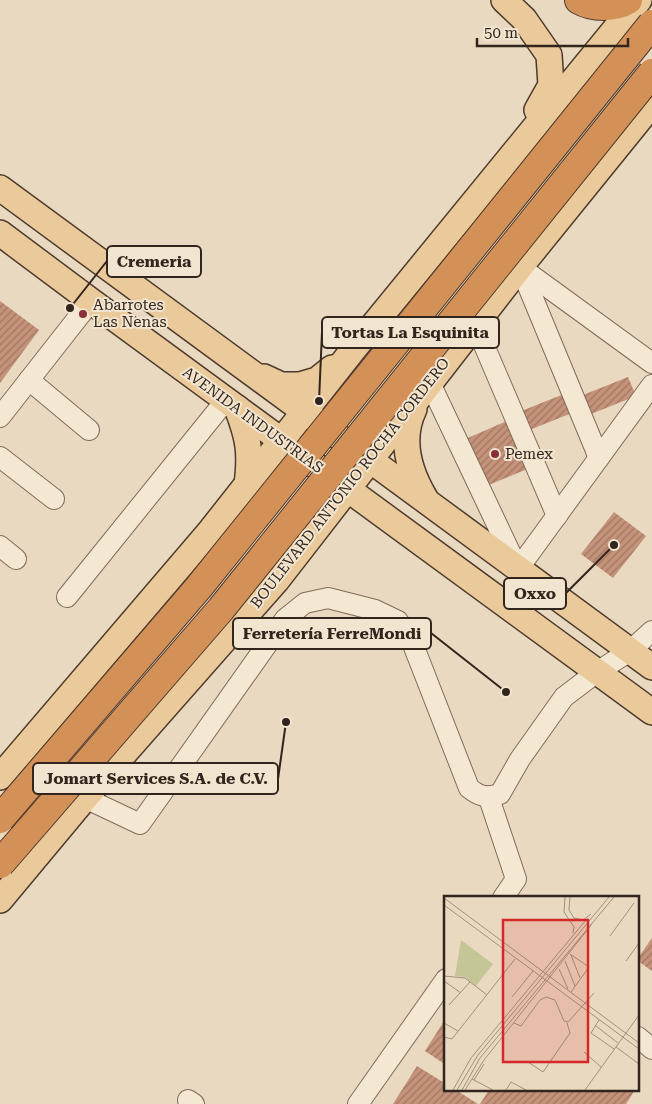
<svg xmlns="http://www.w3.org/2000/svg" width="652" height="1104" viewBox="0 0 652 1104" font-family="'Roboto Serif',serif">
<style>
.building{fill:url(#building-hatch)}
.lines{fill:none;stroke-linecap:round;stroke-linejoin:round}
.minor-casing{stroke:#816b5a;stroke-width:22}
.major-casing{stroke:#4f3b2e;stroke-width:28}
.highway-casing{stroke:#4f3b2e;stroke-width:30}
.minor{stroke:#f5e8d3;stroke-width:20}
.major{stroke:#eaca9b;stroke-width:25}
.highway{stroke:#d39158;stroke-width:28}
.highway-bridge-casing{stroke:#4f3b2e;stroke-width:30;stroke-linecap:butt}
.highway-bridge{stroke:#d39158;stroke-width:28}
.poi-dot{fill:#8b3039;stroke:#f2e5d0;stroke-width:2}
.labels{text-anchor:middle;dominant-baseline:central;stroke-width:4;stroke-linejoin:round;paint-order:stroke}
.poi-label{font-size:15px;fill:#32251d;stroke:#f2e5d0;text-anchor:start}
.street-label{font-size:15px;fill:#32251d;stroke:#f2e5d0}
.inset-road{fill:none;stroke:#a0917f;stroke-width:1}
.view{fill:#d62828;fill-opacity:0.15;stroke:#d62828;stroke-width:2.5}
.inset-edge{fill:none;stroke:#32251d;stroke-width:2.5}
.leader{fill:none;stroke:#32251d;stroke-width:2}
.callout-dot{fill:#32251d;stroke:#f2e5d0;stroke-width:2}
.callout{fill:#f2e5d0;stroke:#32251d;stroke-width:2}
.callout-label{font-size:16px;text-anchor:middle;font-weight:bold;fill:#32251d}
</style>
<defs>
<pattern id="building-hatch" width="6" height="6" patternUnits="userSpaceOnUse" patternTransform="scale(1.25)"><rect width="6" height="6" fill="#c5927a"/><path d="M-1 1l2-2M0 6l6-6M5 7l2-2" fill="none" stroke="#a17763"/></pattern>
</defs>
<rect width="100%" height="100%" fill="#e9d9c1"/>
<g class="building">
<path d="M0 301 39 330 0 383Z"/>
<path d="M628 377 636 396 591 414 583 395Z"/>
<path d="M564 394 572 413 527 431 519 412Z"/>
<path d="M509 420 530 468 481 488 461 441Z"/>
<path d="M614 512 646 536 613 578 581 554Z"/>
<path d="M652 938V971L638 961V958Z"/>
<path d="M446 1018V1065L425 1051Z"/>
<path d="M417 1066 446 1084V1090H456L478 1104H393Z"/>
<path d="M489 1090H635L626 1104H480Z"/>
</g>
<g class="lines">
<defs>
<g id="minor">
<path d="M520 267 599 458"/>
<path d="M520 267 652 363"/>
<path d="M475 324 557 516"/>
<path d="M29 380 89 430"/>
<path d="M430 383 518 569 652 385"/>
<path d="M0 417 91 301"/>
<path d="M0 457 54 499"/>
<path d="M0 546 16 559"/>
<path d="M67 597 226 400"/>
<path d="M85 798 140 824 285 619 305 603 328 598 375 610 398 621 412 642 469 788C480 797 487 798 500 794L520 759 564 697 597 672 630 651 652 631"/>
<path d="M489 798 516 879 503 898"/>
<path d="M638 1037 652 1049"/>
<path d="M188 1100 194 1104"/>
<path d="M358 1104 446 979"/>
</g>
<g id="major">
<path d="M504 0 524 19 549 55 551 85 537 110"/>
<path d="M0 188 652 667"/>
<path d="M0 233 91 301 652 712"/>
<path d="M264 377 281 385H300L317 380 332 368"/>
<path d="M237 408C249 439 251 453 247 485"/>
<path d="M414 409C399 440 409 471 425 498"/>
<path d="M0 777 211 530 353 350 639 0"/>
<path d="M0 900 85 798 277 580 520 267 652 104"/>
</g>
<path id="highway" d="M579 0C593 8 614 8 628 0"/>
</defs>
<use href="#minor" class="minor-casing"/>
<use href="#major" class="major-casing"/>
<use href="#highway" class="highway-casing"/>
<use href="#minor" class="minor"/>
<use href="#major" class="major"/>
<use href="#highway" class="highway"/>
<defs>
<g id="highway-bridge">
<path d="M0 819 199 587 652 24"/>
<path d="M0 864 221 609 652 73"/>
</g>
</defs>
<use href="#highway-bridge" class="highway-bridge-casing"/>
<use href="#highway-bridge" class="highway-bridge"/>
</g>
<g class="poi-dot">
<circle cx="83" cy="314" r="5"/>
<circle cx="495" cy="454" r="5"/>
</g>
<g class="labels">
<g class="poi-label">
<text x="93" y="305">Abarrotes<tspan x="93" dy="17">Las Nenas</tspan></text>
<text x="505" y="454">Pemex</text>
</g>
<g class="street-label">
<text transform="translate(253 420) rotate(36)">AVENIDA INDUSTRIAS</text>
<text transform="translate(350 483) rotate(-52)">BOULEVARD ANTONIO ROCHA CORDERO</text>
</g>
</g>
<g transform="translate(444 896)">
<rect width="195" height="195" fill="#e9d9c1"/>
<path d="M17 44 49 68 32 90 21 81 11 80Z" fill="#c5c696"/>
<path class="inset-road" d="M121 1 120 16 130 31 129 37M126 1 125 14 130 22 139 24 147 18M0 2 195 147M0 9 195 153M166 40 190 7M126 58 145 71 127 96M127 59 136 82M121 65 131 90M182 65 195 47M115 73 124 93M0 80 21 82 43 99M0 85 17 97M68 101 89 75M5 109 26 86M155 124 147 137 170 153M0 127 14 135M70 127 77 130 96 104 102 101 111 104 120 125 124 126 150 97M152 130 174 147M0 141 8 143 71 63M172 151 195 168M140 156 157 171M84 166 99 176 126 137 123 127M28 183 49 194M30 184 40 168M9 194 27 162 142 24M13 194 34 159 165 1M18 194 36 162 170 1M21 194 40 164 148 28M62 194 67 186 82 194M141 194 195 119"/>
<path class="view" d="M59 24H144V166H59Z"/>
<rect width="195" height="195" class="inset-edge"/>
</g>
<path class="leader" d="M70 308L107 261M319 401L322 332M614 545L566 593M506 692L431 633M286 722L278 779"/>
<g class="callout-dot">
<circle cx="70" cy="308" r="5"/>
<circle cx="319" cy="401" r="5"/>
<circle cx="614" cy="545" r="5"/>
<circle cx="506" cy="692" r="5"/>
<circle cx="286" cy="722" r="5"/>
</g>
<g class="callout">
<rect x="107" y="246" width="94" height="31" rx="5"/>
<rect x="322" y="317" width="177" height="31" rx="5"/>
<rect x="504" y="578" width="62" height="31" rx="5"/>
<rect x="233" y="618" width="198" height="31" rx="5"/>
<rect x="33" y="763" width="245" height="31" rx="5"/>
</g>
<g class="callout-label">
<text x="154" y="267">Cremeria</text>
<text x="410" y="338">Tortas La Esquinita</text>
<text x="535" y="599">Oxxo</text>
<text x="332" y="639">Ferretería FerreMondi</text>
<text x="156" y="784">Jomart Services S.A. de C.V.</text>
</g>
<path d="M477 38v8h151v-8" fill="none" stroke="#32251d" stroke-width="2.5"/>
<text x="484" y="38" font-size="15" fill="#32251d" stroke="#f2e5d0" stroke-width="4" paint-order="stroke">50 m</text>
</svg>
